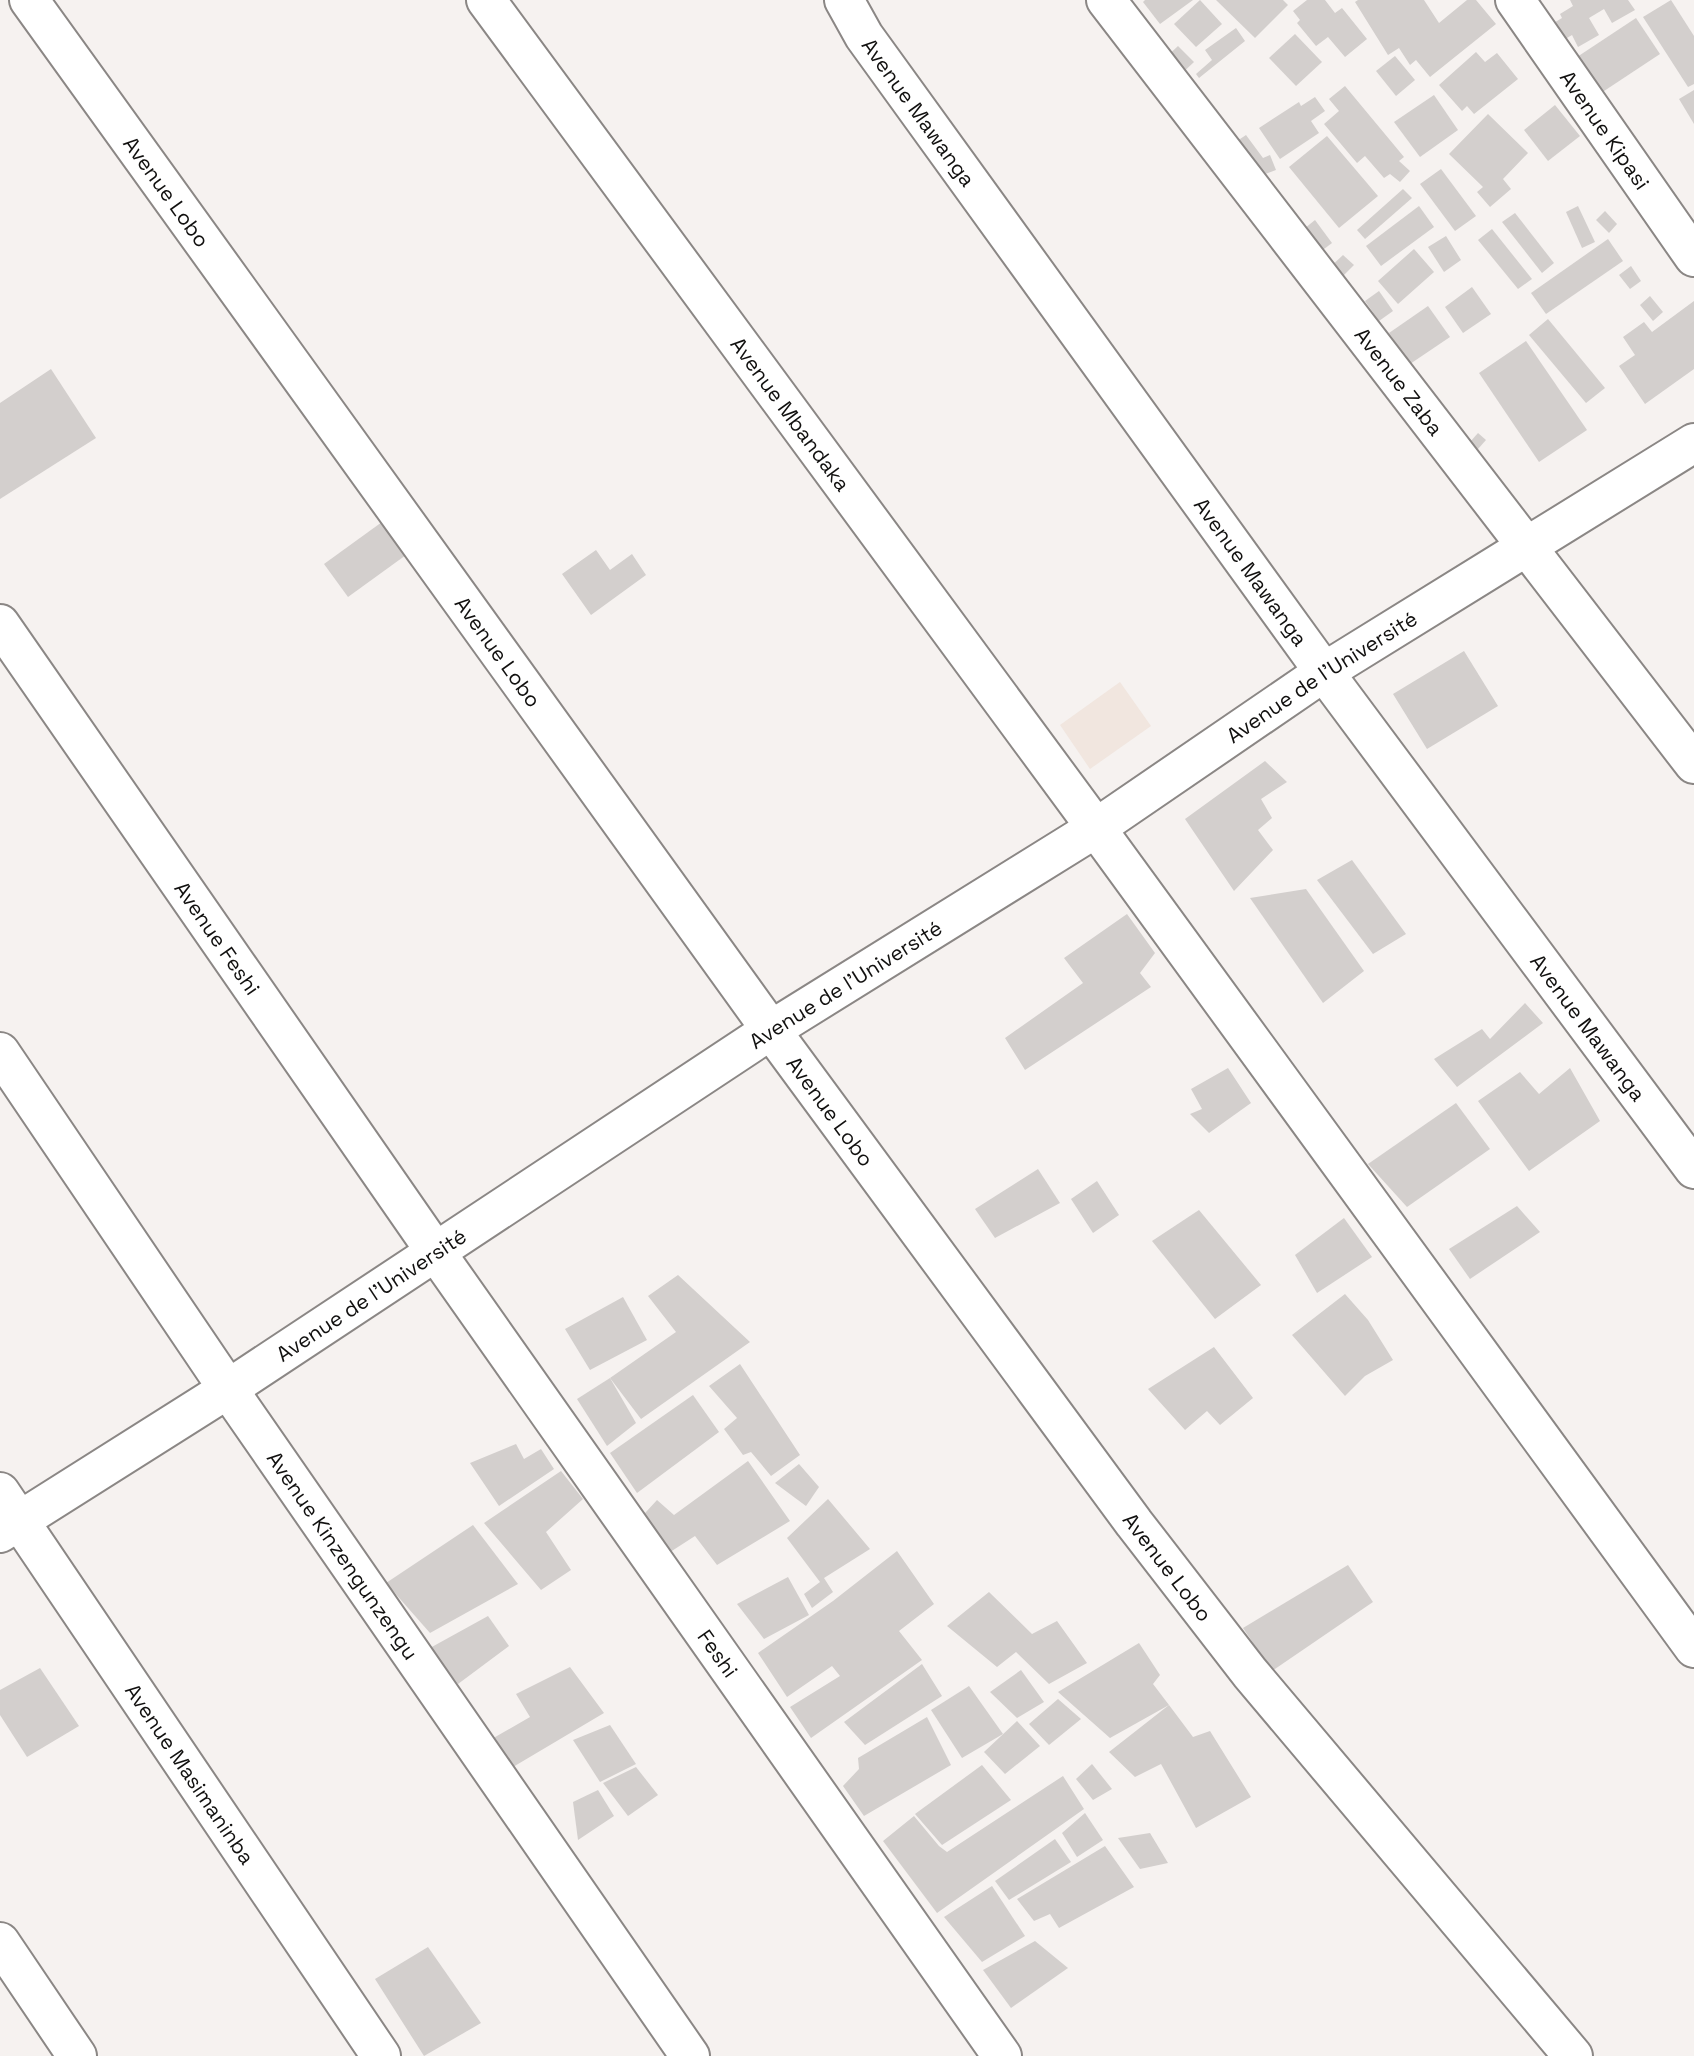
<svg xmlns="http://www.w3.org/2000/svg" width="1694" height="2056" viewBox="0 0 1694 2056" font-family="'Space Grotesk',sans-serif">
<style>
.built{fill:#f1e6df}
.building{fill:#d3cfcd}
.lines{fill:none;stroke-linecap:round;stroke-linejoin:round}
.minor-casing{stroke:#8b8785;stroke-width:42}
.major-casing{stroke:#8b8785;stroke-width:42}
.minor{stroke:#fff;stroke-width:38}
.major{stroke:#fff;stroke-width:38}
.labels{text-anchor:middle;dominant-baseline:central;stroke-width:5;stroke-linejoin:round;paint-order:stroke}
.street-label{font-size:21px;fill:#11100f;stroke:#fff}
</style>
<rect width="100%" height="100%" fill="#f6f2f0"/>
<path class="built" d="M1120 682 1151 726 1090 769 1060 725Z"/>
<g class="building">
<path d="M1145 0H1193L1160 24 1143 2Z"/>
<path d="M1200 0 1222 24 1196 47 1174 24Z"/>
<path d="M1216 0H1283L1288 5 1255 38Z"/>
<path d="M1307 0H1325L1335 13 1342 8 1367 39 1345 57 1328 37 1316 46 1297 23 1300 20 1293 11Z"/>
<path d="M1358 0H1424L1439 23 1467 0H1476L1496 24 1430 77 1416 60 1410 65 1399 48 1388 55 1355 2Z"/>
<path d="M1570 0H1628L1635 10 1612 23 1604 9 1589 18 1599 35 1578 47 1572 35 1562 41 1552 24 1562 18 1560 14 1573 6Z"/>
<path d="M1671 0 1694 36V84L1688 87 1643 17Z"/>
<path d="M1636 18 1660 54 1598 95 1574 59Z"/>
<path d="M1236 28 1245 41 1199 78 1196 74 1212 60 1205 50Z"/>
<path d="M1295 34 1322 62 1296 86 1269 58Z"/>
<path d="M1178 46 1194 62 1178 77 1162 61Z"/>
<path d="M1476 52 1485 62 1497 53 1518 79 1474 114 1467 106 1462 111 1439 85Z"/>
<path d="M1395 56 1415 80 1396 96 1376 71Z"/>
<path d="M1345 86 1404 157 1399 161 1410 171 1400 182 1390 174 1384 178 1365 156 1357 163 1324 124 1339 111 1329 99Z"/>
<path d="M1694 90V124L1679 99Z"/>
<path d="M1434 95 1458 130 1420 157 1394 122Z"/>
<path d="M1315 97 1325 111 1311 121 1319 133 1280 159 1259 128 1299 102 1301 106Z"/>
<path d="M1555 105 1580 136 1548 161 1524 130Z"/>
<path d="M1488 114 1528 153 1503 179 1511 189 1490 207 1477 192 1483 187 1449 154Z"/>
<path d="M1246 135 1263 158 1270 155 1276 170 1260 176 1231 145Z"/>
<path d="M1327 136 1378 196 1339 228 1289 167Z"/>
<path d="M1441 169 1476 216 1455 231 1420 184Z"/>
<path d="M1403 189 1412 198 1365 239 1357 230Z"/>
<path d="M1419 206 1434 227 1381 266 1366 246Z"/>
<path d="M1578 206 1595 242 1582 248 1566 212Z"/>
<path d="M1605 211 1617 224 1609 233 1596 220Z"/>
<path d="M1515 213 1554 263 1542 273 1502 222Z"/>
<path d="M1315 220 1332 243 1316 255 1299 233Z"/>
<path d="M1492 229 1532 279 1518 289 1478 240Z"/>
<path d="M1446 236 1461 260 1444 272 1428 247Z"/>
<path d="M1608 239 1623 261 1546 314 1531 293Z"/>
<path d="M1414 249 1434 272 1398 304 1378 281Z"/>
<path d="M1343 255 1354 265 1338 281 1327 270Z"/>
<path d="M1631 266 1641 281 1630 289 1619 275Z"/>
<path d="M1472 287 1491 314 1463 333 1445 307Z"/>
<path d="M1379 291 1393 311 1379 321 1365 301Z"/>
<path d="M1650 296 1663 312 1653 321 1640 305Z"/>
<path d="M1694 301V369L1645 404 1619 366 1635 355 1623 337 1644 322 1652 332Z"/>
<path d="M1428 306 1450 337 1410 364 1389 333Z"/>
<path d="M1548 319 1605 388 1586 403 1529 335Z"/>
<path d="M1526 341 1587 430 1539 462 1479 373Z"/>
<path d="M51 369 96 438 0 499V403Z"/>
<path d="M1478 433 1486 440 1478 449 1470 442Z"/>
<path d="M382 522 406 555 348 597 324 564Z"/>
<path d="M596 550 610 570 632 554 646 575 591 615 562 574Z"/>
<path d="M1464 651 1498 706 1427 749 1393 694Z"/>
<path d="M1265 761 1287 782 1261 799 1272 818 1258 830 1273 850 1234 891 1185 819Z"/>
<path d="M1352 860 1406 934 1373 954 1317 880Z"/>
<path d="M1306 889 1364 971 1323 1003 1250 898Z"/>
<path d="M1127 914 1155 953 1140 973 1151 987 1025 1070 1005 1038 1083 983 1064 958Z"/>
<path d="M1525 1003 1543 1023 1457 1087 1434 1059 1482 1029 1490 1039Z"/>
<path d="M1228 1068 1251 1103 1209 1133 1190 1114 1202 1109 1191 1089Z"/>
<path d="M1570 1068 1600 1121 1529 1171 1478 1101 1520 1072 1539 1094Z"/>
<path d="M1456 1103 1490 1149 1407 1207 1368 1164Z"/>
<path d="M1038 1169 1060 1203 995 1238 975 1209Z"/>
<path d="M1097 1181 1119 1215 1093 1233 1071 1199Z"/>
<path d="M1517 1206 1540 1232 1470 1279 1449 1249Z"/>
<path d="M1199 1210 1261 1285 1215 1319 1152 1241Z"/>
<path d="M1344 1218 1372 1257 1317 1293 1295 1255Z"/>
<path d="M678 1275 750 1342 641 1419 610 1378 676 1332 648 1296Z"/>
<path d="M1345 1294 1368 1320 1393 1360 1365 1376 1345 1396 1292 1335Z"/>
<path d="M623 1297 647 1340 590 1370 565 1329Z"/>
<path d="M1214 1347 1253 1398 1220 1425 1207 1411 1185 1430 1148 1389Z"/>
<path d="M740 1364 800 1455 771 1476 751 1452 743 1455 724 1429 737 1418 709 1386Z"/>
<path d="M610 1378 636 1423 607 1446 577 1399Z"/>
<path d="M693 1395 719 1432 637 1493 610 1453Z"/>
<path d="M516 1444 524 1459 541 1449 554 1469 499 1506 470 1463Z"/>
<path d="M748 1461 790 1521 717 1565 695 1536 664 1556 635 1524 657 1500 674 1515Z"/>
<path d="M799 1464 819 1487 806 1506 775 1483Z"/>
<path d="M561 1471 583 1499 546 1532 571 1570 541 1590 484 1523Z"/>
<path d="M828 1499 870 1549 824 1578 833 1592 812 1608 804 1594 820 1582 787 1538Z"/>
<path d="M473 1525 518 1584 430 1633 386 1583Z"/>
<path d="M897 1551 934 1604 899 1631 922 1660 811 1738 790 1707 840 1676 832 1666 787 1697 758 1653 833 1601Z"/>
<path d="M1348 1565 1373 1602 1272 1671 1243 1628Z"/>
<path d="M788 1577 809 1615 764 1639 737 1604Z"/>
<path d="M989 1592 1032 1634 1057 1621 1087 1663 1049 1684 1016 1652 997 1667 947 1626Z"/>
<path d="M488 1616 509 1646 458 1684 430 1648Z"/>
<path d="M1139 1643 1160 1675 1153 1684 1169 1705 1110 1738 1058 1692Z"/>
<path d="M922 1664 942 1696 865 1745 844 1722Z"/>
<path d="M570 1667 604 1713 513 1767 490 1740 530 1717 516 1694Z"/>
<path d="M40 1668 79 1726 27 1757 0 1715V1690Z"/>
<path d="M1021 1670 1044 1702 1017 1718 990 1692Z"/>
<path d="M969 1686 1003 1734 962 1758 931 1710Z"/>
<path d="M1058 1699 1081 1719 1049 1745 1029 1724Z"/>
<path d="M1169 1705 1193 1737 1210 1731 1251 1797 1196 1828 1161 1764 1135 1777 1109 1752Z"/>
<path d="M927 1717 951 1765 864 1816 843 1786 859 1769 858 1758Z"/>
<path d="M1017 1721 1040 1746 1005 1774 984 1752Z"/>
<path d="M610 1725 636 1764 600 1782 573 1740Z"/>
<path d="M1092 1764 1112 1789 1093 1800 1076 1779Z"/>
<path d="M982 1765 1011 1800 942 1845 915 1814Z"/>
<path d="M636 1767 658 1795 628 1816 603 1783Z"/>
<path d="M1063 1776 1084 1809 937 1913 883 1841 914 1816 939 1846 947 1852Z"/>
<path d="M598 1790 614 1816 578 1840 573 1802Z"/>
<path d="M1085 1813 1103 1840 1077 1857 1062 1833Z"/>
<path d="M1150 1833 1168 1863 1140 1869 1118 1838Z"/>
<path d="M1055 1839 1071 1862 1009 1900 995 1881Z"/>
<path d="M1105 1846 1134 1887 1059 1928 1050 1914 1034 1921 1017 1899Z"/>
<path d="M992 1886 1025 1936 982 1962 944 1917Z"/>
<path d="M1035 1941 1068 1968 1011 2008 983 1970Z"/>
<path d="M428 1947 481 2023 424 2056 375 1979Z"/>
</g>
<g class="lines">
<defs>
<g id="minor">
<path id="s1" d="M29 0 771 1030 1134 1523 1250 1673 1573 2056"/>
<path id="s2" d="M486 0 1096 828 1694 1648"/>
<path id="s3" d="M844 0 864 36 1324 672 1694 1169"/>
<path id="s4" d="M1106 0 1694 764"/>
<path id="s5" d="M1515 0 1694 257"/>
<path id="s6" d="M0 624 435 1251 1002 2056"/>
<path id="s7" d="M0 1052 228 1389 690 2056"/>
<path id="s8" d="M0 1492 381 2056"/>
<path d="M0 1942 77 2056"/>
</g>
<g id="major">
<path id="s9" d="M0 1533 228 1389 771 1030 1096 828 1324 672 1694 443"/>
</g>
</defs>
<use href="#minor" class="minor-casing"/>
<use href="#major" class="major-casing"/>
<use href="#minor" class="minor"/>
<use href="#major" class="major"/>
</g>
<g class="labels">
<g class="street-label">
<text stroke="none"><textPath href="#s3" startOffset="135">Avenue Mawanga</textPath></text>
<text stroke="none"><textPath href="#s5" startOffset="158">Avenue Kipasi</textPath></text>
<text stroke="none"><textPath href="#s1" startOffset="236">Avenue Lobo</textPath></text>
<text stroke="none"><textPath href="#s4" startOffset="481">Avenue Zaba</textPath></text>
<text stroke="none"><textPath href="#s2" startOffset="514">Avenue Mbandaka</textPath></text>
<text stroke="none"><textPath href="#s3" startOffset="702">Avenue Mawanga</textPath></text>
<text stroke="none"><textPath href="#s1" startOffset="803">Avenue Lobo</textPath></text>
<text stroke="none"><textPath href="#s9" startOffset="1575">Avenue de l’Université</textPath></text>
<text stroke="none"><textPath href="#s6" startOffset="382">Avenue Feshi</textPath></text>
<text stroke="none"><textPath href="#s9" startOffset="1008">Avenue de l’Université</textPath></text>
<text stroke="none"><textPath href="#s3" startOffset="1269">Avenue Mawanga</textPath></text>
<text stroke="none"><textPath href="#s1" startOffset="1370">Avenue Lobo</textPath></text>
<text stroke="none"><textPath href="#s9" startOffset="441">Avenue de l’Université</textPath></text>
<text stroke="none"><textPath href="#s7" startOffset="609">Avenue Kinzengunzengu</textPath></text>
<text stroke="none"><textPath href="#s1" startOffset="1937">Avenue Lobo</textPath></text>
<text stroke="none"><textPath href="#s6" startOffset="1255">Feshi</textPath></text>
<text stroke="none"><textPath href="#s8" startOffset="340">Avenue Masimaninba</textPath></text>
</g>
</g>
</svg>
